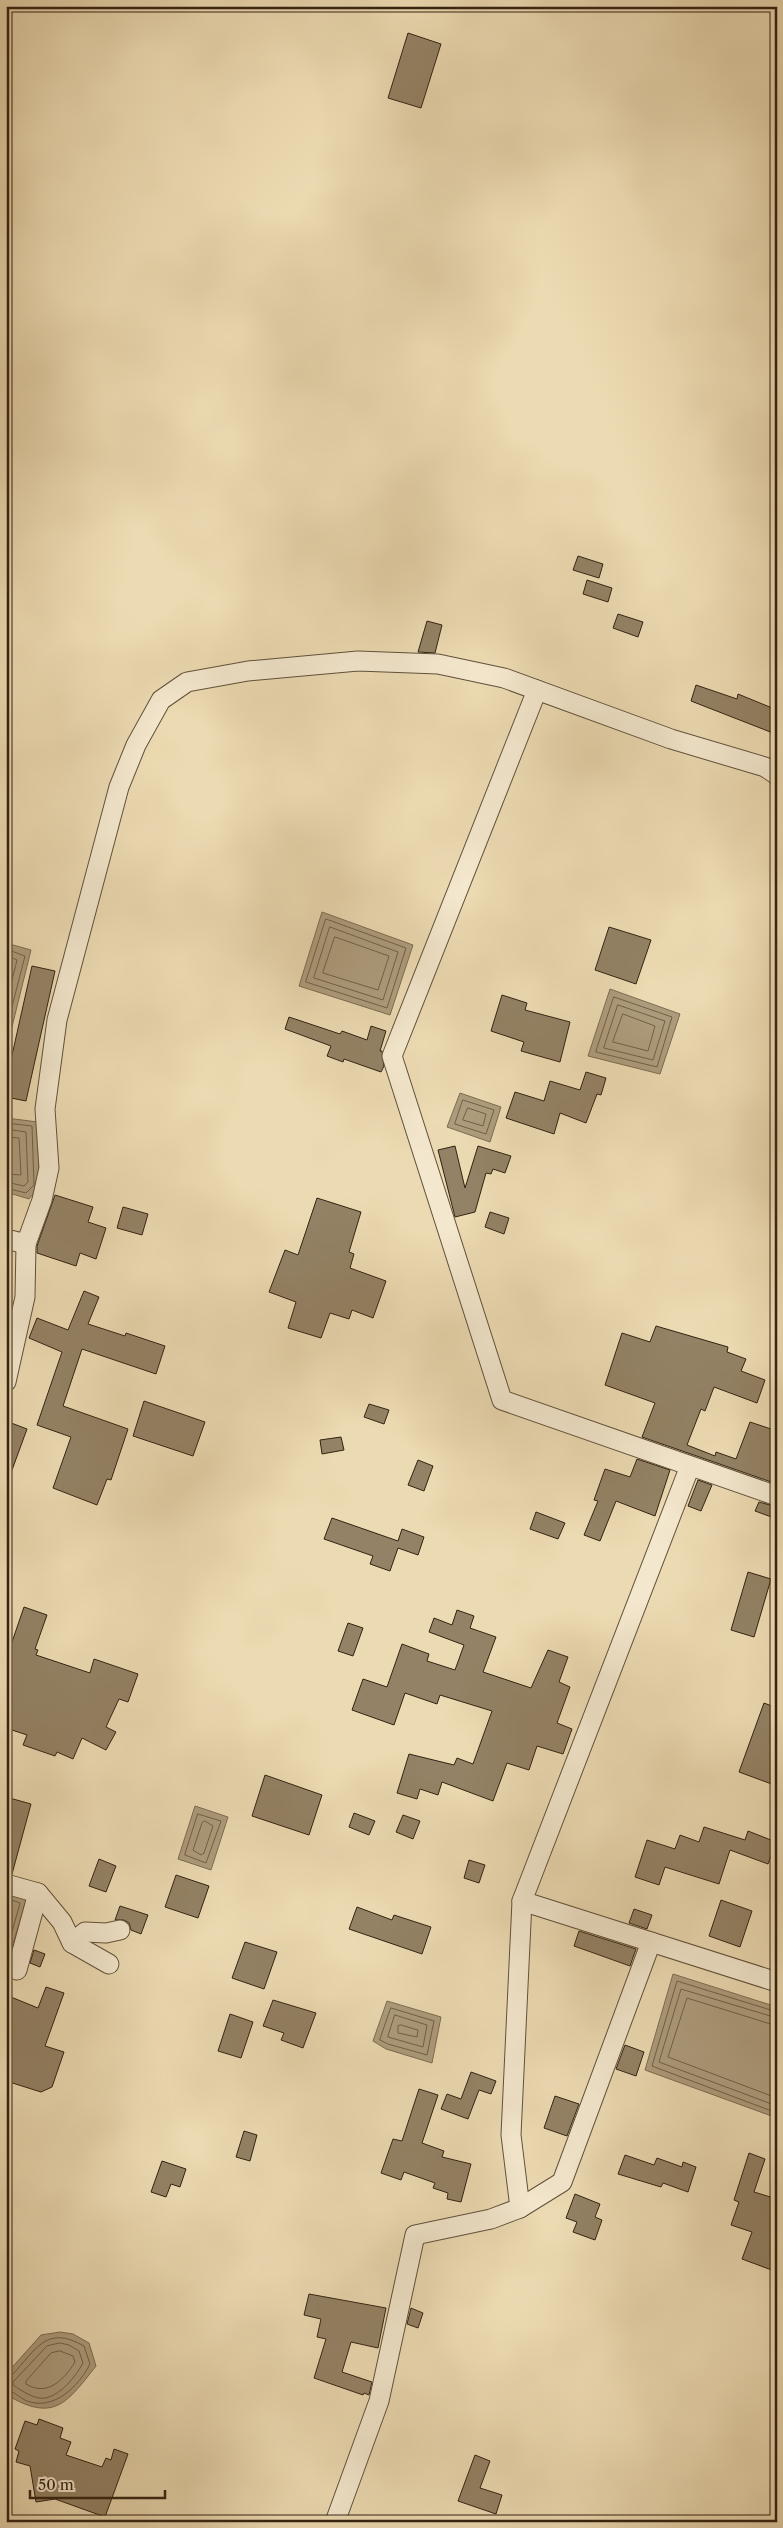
<svg xmlns="http://www.w3.org/2000/svg" width="783" height="2528" viewBox="0 0 783 2528" font-family="'Libre Caslon Text',serif">
<style>
.water{fill:#ad9c7c;stroke:#7c6c52}
.lines{fill:none;stroke-linecap:round;stroke-linejoin:round}
.shore{stroke:#706047;stroke-width:1}
.building{fill:#938265;stroke:#322312}
.minor-casing{stroke:#60513a;stroke-width:21}
.minor{stroke:#f3e7cd;stroke-width:19}
</style>
<rect width="100%" height="100%" fill="#ecdab2"/>
<filter id="stains"><feTurbulence type="fractalNoise" baseFrequency=".004" numOctaves="4"/><feColorMatrix values="0 0 0 0 .2 0 0 0 0 .09 0 0 0 0 .02 0 0 0 .5 -.17"/></filter>
<radialGradient id="worn" r=".72"><stop offset=".6" stop-color="#630" stop-opacity="0"/><stop offset="1" stop-color="#630" stop-opacity=".3"/></radialGradient>
<g class="water">
<path d="M322 912 413 945 390 1015 299 986Z"/>
<path d="M6 943 31 950 6 1051Z"/>
<path d="M610 989 680 1014 660 1074 588 1056Z"/>
<path d="M460 1093 501 1107 490 1142 447 1127Z"/>
<path d="M6 1118 38 1122 40 1186 29 1199 6 1192Z"/>
<path d="M195 1806 228 1817 211 1870 178 1859Z"/>
<path d="M6 1892 27 1898 12 1947 6 1945Z"/>
<path d="M673 1974 777 2007V2118L645 2070Z"/>
<path d="M387 2001 441 2017 432 2063 386 2049 373 2041Z"/>
<path d="M60 2332 73 2334 89 2343 96 2366C67 2403 54 2423 7 2395L8 2372 41 2335Z"/>
</g>
<g class="lines">
<g class="shore">
<path d="M326 919 406 948 387 1008 306 982Z"/>
<path d="M330 927 398 952 383 1000 314 978Z"/>
<path d="M335 937 389 956 378 990 323 973Z"/>
<path d="M6 949 25 956 6 1030"/>
<path d="M6 955 17 960 6 1005"/>
<path d="M614 997 672 1017 657 1067 596 1052Z"/>
<path d="M618 1005 665 1021 653 1060 604 1048Z"/>
<path d="M623 1014 655 1026 648 1051 613 1042Z"/>
<path d="M463 1100 494 1110 486 1134 455 1124Z"/>
<path d="M468 1108 486 1114 483 1126 463 1120Z"/>
<path d="M6 1123 32 1126 34 1185 26 1193 6 1188"/>
<path d="M6 1129 26 1132 28 1182 24 1186 6 1182"/>
<path d="M6 1137 19 1138 21 1175 6 1174"/>
<path d="M198 1814 221 1821 206 1863 185 1855Z"/>
<path d="M205 1821 213 1826 204 1853 201 1855 193 1850 202 1823Z"/>
<path d="M6 1898 20 1903 10 1939 6 1941"/>
<path d="M391 2008 434 2021 427 2055 388 2044 380 2040Z"/>
<path d="M777 2012 677 1981 652 2066 777 2113"/>
<path d="M395 2015 427 2025 423 2047 388 2037Z"/>
<path d="M777 2018 681 1989 659 2062 777 2106"/>
<path d="M401 2025 418 2030 417 2037 398 2033V2026Z"/>
<path d="M777 2026 687 1998 668 2057 777 2098"/>
<path d="M60 2343 69 2345 79 2351 83 2363C76 2376 62 2394 46 2398 35 2400 22 2391 13 2385V2382L47 2346Z"/>
<path d="M60 2351 73 2356 75 2362C64 2380 47 2397 26 2384V2381L51 2353Z"/>
<path d="M6 2377 12 2375C36 2350 46 2324 84 2346L90 2364C79 2386 54 2411 27 2401 20 2398 14 2391 6 2390"/>
</g>
</g>
<g class="building">
<path d="M408 33 441 44 421 108 388 98Z"/>
<path d="M578 556 603 564 599 578 573 570Z"/>
<path d="M587 580 612 588 608 602 583 594Z"/>
<path d="M618 614 643 622 638 637 613 628Z"/>
<path d="M427 621 442 625 435 653 418 652Z"/>
<path d="M696 685 737 699 738 694 777 710V723L773 733 691 701Z"/>
<path d="M609 927 651 940 636 984 595 970Z"/>
<path d="M32 966 55 971 26 1101 6 1097V1082Z"/>
<path d="M502 995 527 1003 525 1010 570 1022 560 1062 521 1051 524 1042 491 1031Z"/>
<path d="M289 1017 340 1034 342 1031 367 1040 371 1026 386 1031 380 1051H382L384 1066 381 1072 344 1059 343 1062 327 1056 331 1046 285 1029Z"/>
<path d="M586 1072 606 1078 601 1095 597 1094 586 1123 560 1113 554 1134 506 1118 515 1092 544 1101 550 1081 580 1090Z"/>
<path d="M455 1146 465 1188 478 1146 511 1156 505 1173 493 1169 491 1174 486 1173 475 1212 455 1217 438 1150Z"/>
<path d="M55 1195 93 1207 88 1222 106 1228 96 1259 80 1253 76 1266 37 1253V1246Z"/>
<path d="M317 1198 361 1212 349 1252 354 1254 350 1268 386 1281 373 1318 352 1310 349 1319 330 1313 321 1338 288 1328 296 1302 269 1292 285 1250 298 1255Z"/>
<path d="M123 1207 148 1214 142 1235 117 1228Z"/>
<path d="M490 1212 509 1218 504 1234 485 1227Z"/>
<path d="M84 1291 99 1297 88 1324 125 1336 126 1333 165 1346 156 1374 82 1349 63 1406 128 1429 111 1480 107 1479 97 1505 53 1488 71 1437 37 1425 62 1352 29 1338 37 1318 68 1330Z"/>
<path d="M656 1326 728 1347 727 1352 746 1359 741 1371 765 1380 757 1403 714 1387 705 1411 701 1409 687 1445 715 1456 716 1452 736 1459 750 1422 777 1431V1484L642 1437 655 1403 605 1385 622 1333 650 1342Z"/>
<path d="M144 1401 205 1422 193 1456 133 1436Z"/>
<path d="M369 1404 389 1410 384 1424 364 1417Z"/>
<path d="M6 1421 27 1429 8 1481H6Z"/>
<path d="M341 1437 344 1450 322 1454 320 1440Z"/>
<path d="M637 1459 670 1470 655 1516 616 1501 600 1541 584 1535 598 1501 594 1500 605 1469 630 1477Z"/>
<path d="M418 1460 433 1466 424 1491 408 1485Z"/>
<path d="M698 1480 712 1485 701 1511 688 1506Z"/>
<path d="M759 1502 777 1507V1519L755 1511Z"/>
<path d="M536 1512 565 1523 558 1539 530 1529Z"/>
<path d="M332 1518 398 1541 402 1529 424 1537 418 1555 398 1548 390 1571 370 1564 373 1556 324 1539Z"/>
<path d="M748 1572 771 1579 754 1637 731 1630Z"/>
<path d="M24 1607 47 1615 35 1649 38 1650 36 1655 90 1673 94 1659 138 1674 128 1702 119 1699 106 1727 116 1732 106 1750 82 1738 73 1759 57 1752 55 1756 23 1745 27 1735 6 1728V1640L12 1642Z"/>
<path d="M457 1610 474 1616 470 1628 496 1637 483 1672 531 1688 548 1650 568 1657 559 1682 570 1687 557 1723 572 1729 563 1754 537 1746 529 1770 507 1763 493 1801 442 1782 438 1795 420 1789 417 1799 397 1793 409 1754 454 1765 457 1758 473 1764 492 1711 440 1695 437 1704 405 1693 394 1725 352 1710 363 1679 387 1687 402 1644 429 1654 427 1661 455 1670 464 1645 429 1632 434 1618 452 1625Z"/>
<path d="M348 1623 363 1628 353 1656 338 1651Z"/>
<path d="M764 1703 777 1708V1786L739 1772Z"/>
<path d="M265 1775 322 1795 309 1835 252 1816Z"/>
<path d="M6 1797 31 1804 12 1874 6 1873Z"/>
<path d="M354 1813 375 1821 369 1835 349 1827Z"/>
<path d="M403 1815 420 1821 413 1839 396 1832Z"/>
<path d="M704 1827 745 1840 748 1831 776 1842 768 1864 730 1850 719 1884 665 1867 659 1885 635 1877 647 1840 675 1849 680 1835 699 1842Z"/>
<path d="M99 1859 116 1866 106 1892 89 1886Z"/>
<path d="M469 1860 485 1865 479 1883 464 1878Z"/>
<path d="M176 1875 209 1886 198 1918 165 1907Z"/>
<path d="M721 1900 752 1911 740 1947 709 1936Z"/>
<path d="M120 1906 148 1915 141 1934 131 1930 129 1923 124 1920H115Z"/>
<path d="M357 1907 392 1920 394 1915 431 1927 422 1954 349 1929Z"/>
<path d="M634 1909 652 1915 647 1929 629 1923Z"/>
<path d="M579 1931 636 1949 630 1966 574 1946Z"/>
<path d="M245 1942 277 1952 264 1989 232 1978Z"/>
<path d="M34 1950 45 1954 40 1967 30 1963Z"/>
<path d="M46 1987 64 1993 45 2046 64 2052 52 2087 41 2092 6 2081V1995L38 2008Z"/>
<path d="M273 2000 316 2013 303 2048 281 2040 284 2033 263 2026Z"/>
<path d="M230 2014 253 2022 241 2058 218 2051Z"/>
<path d="M625 2045 644 2052 636 2076 616 2069Z"/>
<path d="M471 2072 496 2081 491 2094 479 2090 468 2119 441 2109 447 2094 461 2099Z"/>
<path d="M419 2089 438 2095 422 2143 444 2151 442 2157 471 2164 461 2202 447 2199 448 2193 433 2188 435 2183 404 2172 401 2180 381 2173 393 2139 402 2141Z"/>
<path d="M555 2096 579 2104 567 2136 544 2128Z"/>
<path d="M244 2131 257 2135 250 2161 236 2157Z"/>
<path d="M749 2153 765 2159 754 2192 777 2199V2272L742 2259 752 2232 731 2225 739 2202 734 2200Z"/>
<path d="M625 2155 654 2165 657 2158 682 2167 683 2162 696 2167 688 2192 663 2183 661 2187 618 2174Z"/>
<path d="M162 2161 186 2169 180 2187 171 2184 166 2197 151 2192Z"/>
<path d="M575 2194 600 2204 595 2217 602 2220 595 2240 573 2232 577 2222 566 2218Z"/>
<path d="M309 2294 386 2308 378 2348 351 2342 342 2372 372 2382 369 2395 364 2393 363 2395 314 2378 326 2339 317 2337 321 2319 304 2315Z"/>
<path d="M411 2308 423 2313 418 2328 407 2324Z"/>
<path d="M39 2419 63 2428 60 2438 71 2442 66 2455 102 2467 106 2458 111 2460 114 2449 128 2454 105 2517 55 2499 36 2502 30 2466 16 2462 19 2451 15 2449 25 2421 37 2425Z"/>
<path d="M475 2455 490 2461 480 2488 502 2495 496 2514 458 2501Z"/>
</g>
<g class="lines">
<defs>
<g id="minor">
<path d="M537 690 392 1056 502 1400 777 1496"/>
<path d="M6 1239 26 1244 42 1200 49 1168 45 1109 57 1020 119 787 136 745 161 700 187 682 248 671 358 661 438 664 504 678 671 739 765 767 777 775"/>
<path d="M6 1382 25 1297 26 1244"/>
<path d="M6 1884 38 1893 17 1970"/>
<path d="M38 1893 62 1922 72 1943 109 1964"/>
<path d="M522 1901 777 1982"/>
<path d="M72 1943 85 1932 106 1933 120 1930"/>
<path d="M520 2208 562 2182 651 1942"/>
<path d="M335 2522 379 2401 415 2235 491 2219 520 2208 511 2135 522 1901 690 1466"/>
</g>
</defs>
<use href="#minor" class="minor-casing"/>
<use href="#minor" class="minor"/>
</g>
<rect width="783" height="2528" fill="none" stroke="#ecdab2" stroke-width="25"/>
<rect x="8" y="8" width="768" height="2513" fill="none" stroke="#322312" stroke-width="2.5"/>
<rect x="12" y="12" width="758" height="2503" fill="none" stroke="#322312"/>
<path d="M30 2490v8h135v-8" fill="none" stroke="#322312" stroke-width="2.5"/>
<text x="38" y="2490" font-size="15" fill="#322312" stroke="#f3e7cd" stroke-width="4" paint-order="stroke">50 m</text>
<rect width="100%" height="100%" filter="url(#stains)"/>
<rect width="100%" height="100%" fill="url(#worn)"/>
</svg>
